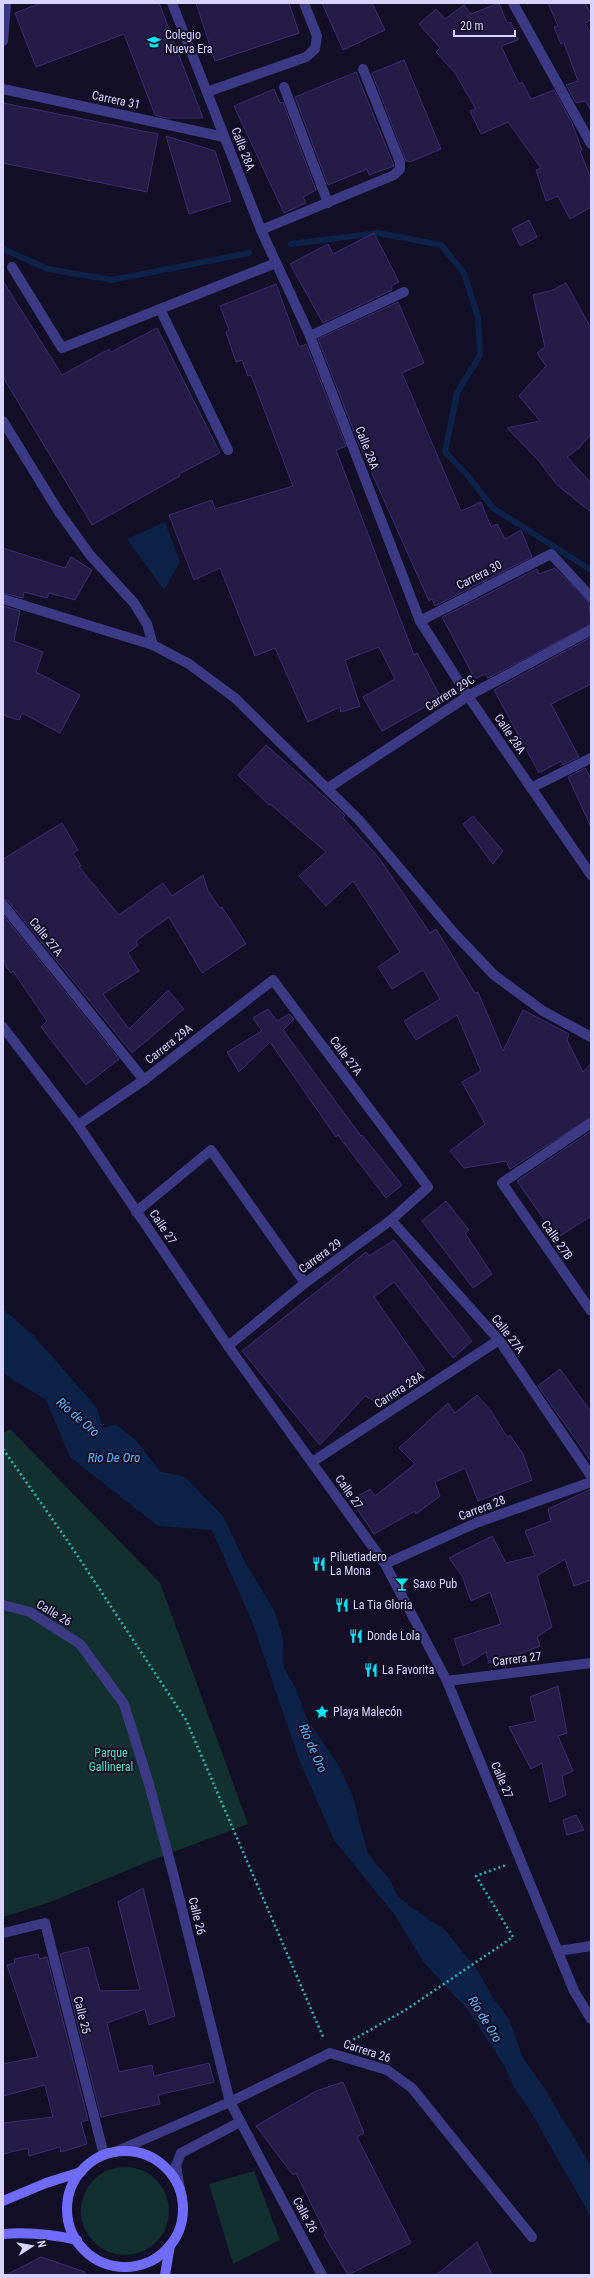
<svg xmlns="http://www.w3.org/2000/svg" width="594" height="2278" viewBox="0 0 594 2278" font-family="'Roboto Condensed',sans-serif">
<style>
.green{fill:#12302f}
.water{fill:#0c2248}
.lines{fill:none;stroke-linecap:round;stroke-linejoin:round}
.stream{stroke:#0c2248;stroke-width:6}
.building{fill:#241b47;stroke:#3b2d73}
.path{stroke:#2fb8b0;stroke-width:2.5;stroke-dasharray:2 3;stroke-linecap:butt}
.minor{stroke:#3d3a85;stroke-width:10}
.tertiary{stroke:#3d3a85;stroke-width:10}
.secondary{stroke:#6f6bff;stroke-width:10}
.labels{text-anchor:middle;dominant-baseline:central;stroke-width:4;stroke-linejoin:round;paint-order:stroke}
.poi-label{font-size:12px;fill:#d9d4ff;stroke:#130f26;text-anchor:start}
.street-label{font-size:12px;fill:#d9d4ff;stroke:#130f26}
.park-label{font-size:12px;fill:#5fe0c0;stroke:#130f26}
.water-label{font-size:13px;font-style:italic;fill:#62b6ff;stroke:#130f26}
</style>
<rect width="100%" height="100%" fill="#130f26"/>
<g class="green">
<path d="M10 1429 160 1583 248 1824 152 1860 48 1903 3 1917V1433Z"/>
<circle cx="125" cy="2211" r="44"/>
<path d="M254 2171 280 2240 233 2264 209 2184Z"/>
</g>
<g class="water">
<path d="M165 522 180 562 164 590 127 539Z"/>
<path d="M3 1309 33 1335 97 1408 103 1428 116 1424 136 1441 161 1472 184 1476 223 1516 246 1564 274 1610 283 1638 284 1668 296 1689 307 1719 337 1763 352 1794 368 1854 390 1880 396 1894 408 1905 445 1930 478 1971 493 1998 509 2019 523 2058 544 2088 591 2166V2217L528 2107 515 2089 505 2067 468 2010 424 1963 395 1915 334 1840 298 1757 253 1624 212 1530 158 1526 70 1457 46 1400 3 1373Z"/>
</g>
<g class="lines">
<g class="stream">
<path d="M291 244 378 233 441 245 464 273 478 317 480 355 457 393 445 452 468 476 493 508 591 570"/>
<path d="M3 249 48 269 112 280 249 253"/>
</g>
</g>
<g class="building">
<path d="M41 3H159L203 118H166L155 115 124 34 36 67 15 13Z"/>
<path d="M196 3H289L299 33 215 61Z"/>
<path d="M322 3H372L385 30 343 50Z"/>
<path d="M499 3 507 23 511 22 518 40 501 46 519 84 522 82 531 99 554 90 572 123 582 150 580 151 591 179V207L570 219 558 196 546 201 536 170 541 168 508 122 481 134 470 111 476 109 455 73 436 52 440 48 419 24 436 9 445 19 464 5 471 14Z"/>
<path d="M548 3H585L591 14V20L585 23 591 33V111L586 101 576 103 566 85 578 81 564 43 561 44 554 27 558 26Z"/>
<path d="M404 60 441 149 410 162 406 161 372 73Z"/>
<path d="M356 72 394 166 369 175 367 169 328 185 295 97Z"/>
<path d="M274 89 280 103 283 102 316 190 303 197 306 203 284 213 234 106Z"/>
<path d="M3 103 158 134 147 192 3 163Z"/>
<path d="M166 136 215 151 231 201 189 214Z"/>
<path d="M529 220 537 237 520 246 512 229Z"/>
<path d="M374 233 399 282 391 286 392 290 323 323 290 264 328 244 333 254Z"/>
<path d="M3 281 62 375 109 349 111 352 157 328 220 453 179 474 180 476 92 525 3 377Z"/>
<path d="M566 283 591 328V434L579 448 567 457 591 483V512L557 485 539 461 507 428 540 421 519 396 546 366 537 353 545 347 533 295 553 290Z"/>
<path d="M276 284 299 347 306 344 346 446 336 450 414 655 417 653 441 698 382 731 363 697 395 679 379 647 345 660 360 706 341 712 340 707 308 722 275 648 255 656 220 568 194 580 169 515 212 500 215 509 293 486 251 375 248 376 242 360 236 362 226 332 229 330 220 306Z"/>
<path d="M398 302 424 363 402 373 461 511 481 502 491 527 497 524 505 539 521 530 532 557 435 606 432 599 429 601 358 442 318 339Z"/>
<path d="M3 548 65 568 71 557 92 570 75 600 49 593 47 598 24 592 23 598 3 593Z"/>
<path d="M555 568 589 603 591 624 488 678 485 674 475 679 442 617 537 569 539 574Z"/>
<path d="M3 606 20 611 14 641 43 652 36 672 80 695 60 733 22 713 19 720 3 715Z"/>
<path d="M591 637V684L551 704 579 757 563 765 561 761 539 773 494 690Z"/>
<path d="M266 745 345 815 343 818 379 858 430 933 436 929 475 993 478 992 503 1051 523 1010 569 1034 567 1040 583 1072 591 1063V1117L510 1169 506 1161 464 1168 450 1151 485 1124 462 1082 481 1071 457 1015 416 1040 404 1021 440 999 423 970 392 989 378 967 400 952 353 881 326 906 299 876 326 852 270 804 269 805 238 775Z"/>
<path d="M585 768 591 779V827L568 777Z"/>
<path d="M473 816 503 851 493 864 463 824Z"/>
<path d="M62 823 78 850 73 853 81 866 79 867 119 915 163 883 172 896 203 875 208 891 220 908 222 907 246 944 202 973 169 917 136 941 138 945 128 953 139 971 103 994 129 1029 168 990 184 1009 132 1053 8 901 3 899V859Z"/>
<path d="M3 915 119 1059 86 1085 41 1027 47 1021 13 971 11 973 3 962Z"/>
<path d="M268 1009 277 1021 289 1014 294 1019 283 1030 361 1136 362 1135 402 1185 386 1198 338 1135 336 1137 270 1042 239 1072 227 1052 262 1031 253 1018Z"/>
<path d="M591 1131V1216L557 1238 517 1181Z"/>
<path d="M446 1201 469 1230 465 1233 492 1274 473 1288 422 1221Z"/>
<path d="M394 1240 472 1341 453 1358 394 1282 374 1297 425 1370 379 1404 365 1396 320 1445 242 1351 366 1252 369 1256Z"/>
<path d="M560 1369 591 1412V1461L538 1386Z"/>
<path d="M477 1395 491 1411 507 1437 510 1435 523 1454 532 1480 478 1501 465 1468 435 1482 440 1496 416 1514 415 1511 374 1534 351 1500 370 1489 375 1496 415 1464 399 1448 448 1403 455 1413Z"/>
<path d="M591 1489V1580L574 1586 565 1559 537 1576 552 1627 537 1637 540 1646 504 1660 489 1663 486 1652 463 1666 454 1639 501 1624 490 1592 471 1601 462 1576 449 1558 492 1536 506 1563 535 1556 525 1531 551 1521 548 1509Z"/>
<path d="M558 1686 567 1733 558 1736 573 1771 562 1776 566 1795 550 1802 542 1763 531 1769 509 1727 536 1721 530 1697Z"/>
<path d="M576 1815 584 1830 567 1835 563 1820Z"/>
<path d="M143 1888 175 2016 149 2025 145 2009 107 2023 119 2072 152 2065 154 2076 209 2063 214 2082 158 2095 160 2104 101 2117 60 1954 88 1947 100 1991 140 1990 118 1902Z"/>
<path d="M38 1954 39 1959 47 1957 88 2120 81 2122 87 2144 61 2152 60 2147 29 2156 28 2148 3 2154V2123L53 2117 45 2085 3 2096V2064L38 2057 7 1965 15 1963 14 1959Z"/>
<path d="M343 2082 364 2133 357 2137 411 2243 348 2275 324 2235 326 2234 296 2173 293 2175 256 2126 316 2091Z"/>
<path d="M477 2242 492 2275H436Z"/>
<path d="M41 2257 85 2272 84 2275H6Z"/>
</g>
<g class="lines">
<g class="path">
<path d="M3 1449 67 1540 186 1720 324 2039"/>
<path d="M349 2042 407 2009 513 1937 476 1876 506 1865"/>
</g>
<g class="minor">
<path d="M513 3 591 144"/>
<path d="M3 41 6 3"/>
<path d="M284 87 328 203"/>
<path d="M3 89 224 137"/>
<path d="M207 92 306 57 315 49 317 36 304 3"/>
<path d="M261 230 394 175 400 169V162L363 69"/>
<path d="M12 267 62 348 276 263"/>
<path d="M160 309 228 450"/>
<path d="M310 336 404 292"/>
<path d="M3 421 59 512 90 555 134 603 147 624 153 645"/>
<path d="M420 621 551 554 591 597"/>
<path d="M328 788 468 696 591 630"/>
<path d="M531 788 591 758"/>
<path d="M3 905 144 1080"/>
<path d="M3 1027 78 1125 228 1346 385 1564 447 1681 574 1991 591 2019"/>
<path d="M591 1123 502 1183 591 1311"/>
<path d="M78 1125 144 1080 273 980 428 1187 391 1220 305 1283 228 1346"/>
<path d="M136 1212 211 1150 305 1283"/>
<path d="M391 1220 499 1340 591 1476"/>
<path d="M312 1462 499 1340"/>
<path d="M385 1564 476 1523 591 1482"/>
<path d="M3 1605 30 1612 80 1644 124 1704 149 1784 173 1873 230 2102 330 2053 387 2070 412 2088 532 2237"/>
<path d="M447 1681 591 1663"/>
<path d="M3 1933 45 1923 104 2155"/>
<path d="M559 1951 591 1946"/>
</g>
<g class="tertiary">
<path d="M172 3 261 230 310 336 420 621 468 696 591 875"/>
<path d="M3 599 153 645 189 664 235 698 359 820 454 933 494 975 543 1011 591 1037"/>
<path d="M115 2152 230 2102 322 2275"/>
<path d="M180 2189 176 2165 181 2153 240 2122"/>
</g>
<g class="secondary">
<circle cx="125" cy="2209" r="58"/>
<path d="M3 2201 46 2183 81 2172"/>
<path d="M3 2234C29 2232 51 2234 77 2240"/>
<path d="M165 2275 170 2245"/>
</g>
</g>
<defs>
<symbol id="school-bare" viewBox="-9 -9 18 18"><path d="M0-5L7-2L0 1L-7-2ZM-4 1L0 2.5L4 1V4Q0 6-4 4Z" fill="#00e5ff" stroke="#130f26" stroke-width="2.5" paint-order="stroke"/></symbol>
<symbol id="restaurant-bare" viewBox="-9 -9 18 18"><path d="M-5-6h1v4h1v-4h1v4h1v-4h1v5L-1.5 .5V6h-2V.5L-5-1ZM5-6V6H3V1.5H1.5Q1.5-4 5-6Z" fill="#00e5ff" stroke="#130f26" stroke-width="2.5" paint-order="stroke"/></symbol>
<symbol id="bar-bare" viewBox="-9 -9 18 18"><path d="M-6-5H6L.8 .8V4.5H3.5V6h-7V4.5H-.8V.8Z" fill="#00e5ff" stroke="#130f26" stroke-width="2.5" paint-order="stroke"/></symbol>
<symbol id="sight-bare" viewBox="-9 -9 18 18"><path d="M0-6L1.8-2.2L6-1.7L2.9 1.2L3.7 5.4L0 3.3L-3.7 5.4L-2.9 1.2L-6-1.7L-1.8-2.2Z" fill="#00e5ff" stroke="#130f26" stroke-width="2.5" paint-order="stroke"/></symbol>
</defs>
<g fill-rule="evenodd">
<use href="#school-bare" x="144" y="32" width="20" height="20"/>
<use href="#restaurant-bare" x="309" y="1554" width="20" height="20"/>
<use href="#bar-bare" x="392" y="1574" width="20" height="20"/>
<use href="#restaurant-bare" x="332" y="1595" width="20" height="20"/>
<use href="#restaurant-bare" x="346" y="1626" width="20" height="20"/>
<use href="#restaurant-bare" x="361" y="1660" width="20" height="20"/>
<use href="#sight-bare" x="312" y="1702" width="20" height="20"/>
</g>
<g class="labels">
<g class="poi-label">
<text x="165" y="35">Colegio<tspan x="165" dy="14">Nueva Era</tspan></text>
<text x="330" y="1557">Piluetiadero<tspan x="330" dy="14">La Mona</tspan></text>
<text x="413" y="1584">Saxo Pub</text>
<text x="353" y="1605">La Tia Gloria</text>
<text x="367" y="1636">Donde Lola</text>
<text x="382" y="1670">La Favorita</text>
<text x="333" y="1712">Playa Malecón</text>
</g>
<g class="street-label">
<text transform="translate(116 100) rotate(12)">Carrera 31</text>
<text transform="translate(243 149) rotate(69)">Calle 28A</text>
<text transform="translate(367 448) rotate(69)">Calle 28A</text>
<text transform="translate(479 575) rotate(-27)">Carrera 30</text>
<text transform="translate(450 693) rotate(-32)">Carrera 29C</text>
<text transform="translate(510 734) rotate(56)">Calle 28A</text>
<text transform="translate(46 937) rotate(51)">Calle 27A</text>
<text transform="translate(169 1044) rotate(-38)">Carrera 29A</text>
<text transform="translate(346 1056) rotate(53)">Calle 27A</text>
<text transform="translate(163 1227) rotate(56)">Calle 27</text>
<text transform="translate(557 1240) rotate(55)">Calle 27B</text>
<text transform="translate(320 1256) rotate(-36)">Carrera 29</text>
<text transform="translate(508 1334) rotate(52)">Calle 27A</text>
<text transform="translate(399 1390) rotate(-33)">Carrera 28A</text>
<text transform="translate(349 1492) rotate(55)">Calle 27</text>
<text transform="translate(482 1508) rotate(-21)">Carrera 28</text>
<text transform="translate(54 1613) rotate(31)">Calle 26</text>
<text transform="translate(517 1659) rotate(-7)">Carrera 27</text>
<text transform="translate(502 1780) rotate(67)">Calle 27</text>
<text transform="translate(197 1916) rotate(76)">Calle 26</text>
<text transform="translate(82 2015) rotate(76)">Calle 25</text>
<text transform="translate(367 2051) rotate(18)">Carrera 26</text>
<text transform="translate(305 2215) rotate(62)">Calle 26</text>
</g>
<g class="park-label">
<text x="111" y="1753">Parque<tspan x="111" dy="14">Gallineral</tspan></text>
</g>
<g class="water-label">
<text transform="translate(78 1417) rotate(41)">Río de Oro</text>
<text x="114" y="1457">Rio De Oro</text>
<text transform="translate(313 1748) rotate(66)">Río de Oro</text>
<text transform="translate(485 2019) rotate(58)">Río de Oro</text>
</g>
</g>
<rect width="594" height="2278" fill="none" stroke="#d9d4ff" stroke-width="8"/>
<g transform="translate(32 2246) rotate(78)" stroke="#130f26" stroke-width="3" paint-order="stroke">
<path d="M0-3L7 15L0 10L-7 15Z" fill="#d9d4ff"/>
<text y="-6" font-size="11" font-weight="bold" text-anchor="middle" fill="#d9d4ff">N</text>
</g>
<path d="M454 30v6h61v-6" fill="none" stroke="#d9d4ff" stroke-width="2"/>
<text x="460" y="30" font-size="12" fill="#d9d4ff" stroke="#130f26" stroke-width="3" paint-order="stroke">20 m</text>
</svg>
